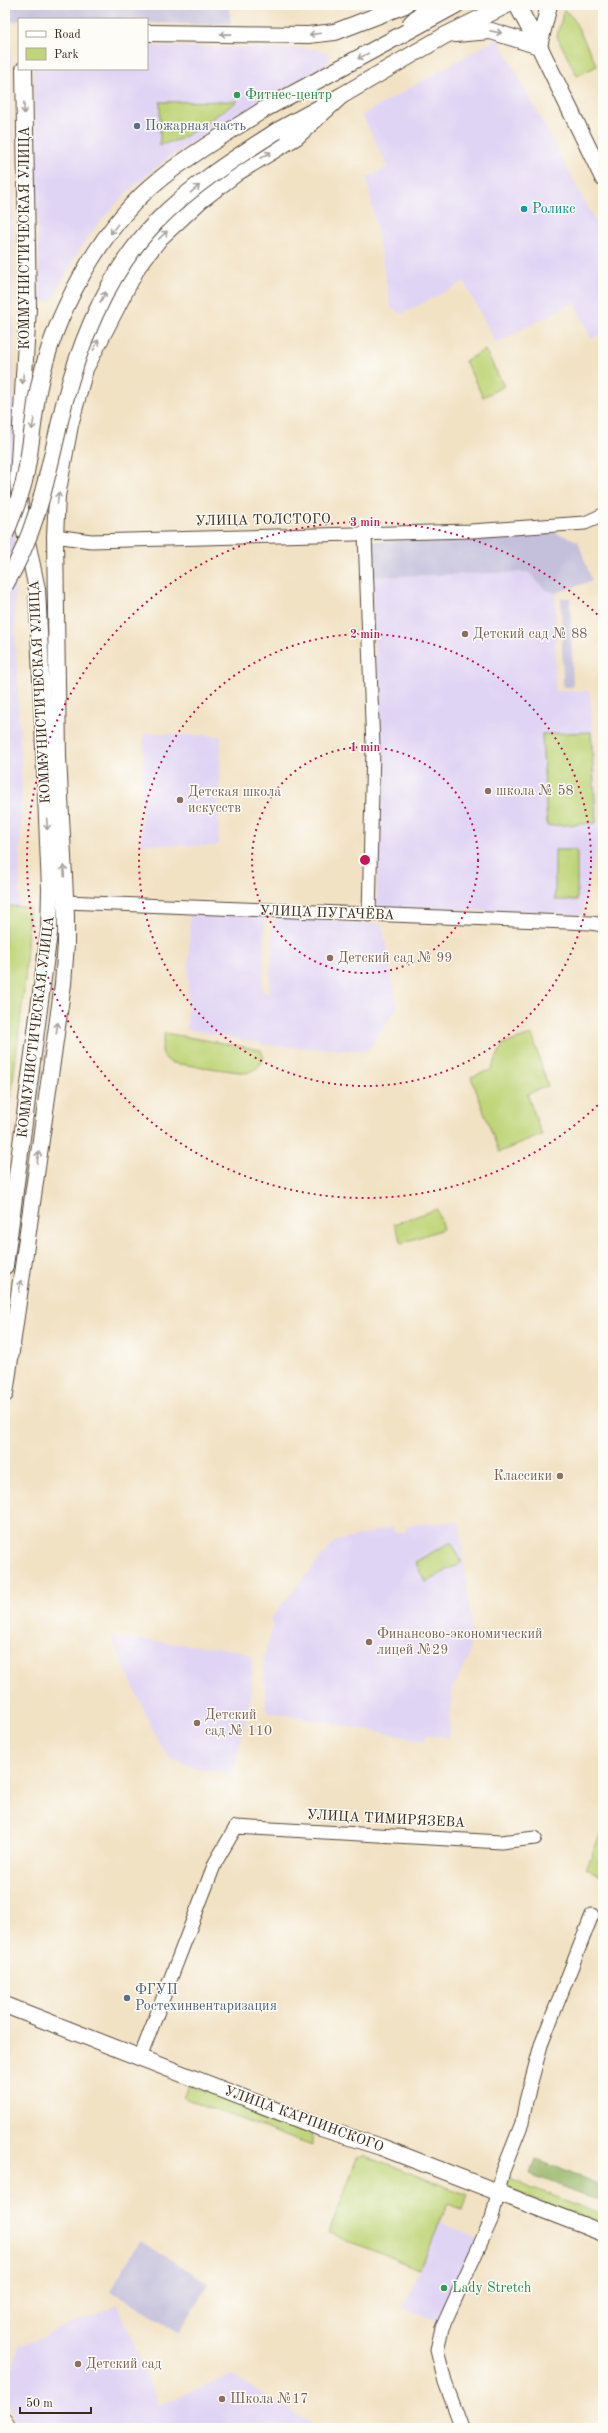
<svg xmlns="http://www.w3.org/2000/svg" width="608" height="2433" viewBox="0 0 608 2433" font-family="'Old Standard TT',serif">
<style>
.built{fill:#e0d4f4}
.industrial{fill:#c4c0db}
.green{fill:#c0d579;stroke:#7e804c}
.forest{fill:#98b669;stroke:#6a7044}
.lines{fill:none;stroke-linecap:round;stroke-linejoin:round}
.minor-casing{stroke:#564637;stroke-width:15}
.major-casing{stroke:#564637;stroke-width:18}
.minor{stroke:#fff;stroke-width:13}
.major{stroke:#fff;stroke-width:16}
.major-bridge-casing{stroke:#564637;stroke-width:18;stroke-linecap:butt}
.major-bridge{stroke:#fff;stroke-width:16}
.oneway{stroke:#a79f9a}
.ring{fill:none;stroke:#c2185b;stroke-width:2;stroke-dasharray:2 4}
.leisure-dot{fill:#2e9e5b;stroke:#fdfcf7;stroke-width:1.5}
.service-dot{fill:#5c6f8a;stroke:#fdfcf7;stroke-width:1.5}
.culture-dot{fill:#0f9aa8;stroke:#fdfcf7;stroke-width:1.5}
.education-dot{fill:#8d6e63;stroke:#fdfcf7;stroke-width:1.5}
.labels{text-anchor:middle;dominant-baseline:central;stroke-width:3;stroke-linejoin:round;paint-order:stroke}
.leisure-label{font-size:14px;fill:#27864d;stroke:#fdfcf7;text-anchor:start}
.service-label{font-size:14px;fill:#4e5e75;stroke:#fdfcf7;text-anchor:start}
.culture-label{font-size:14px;fill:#0d838f;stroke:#fdfcf7;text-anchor:start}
.street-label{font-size:14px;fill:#3b2a1e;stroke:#fdfcf7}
.education-label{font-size:14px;fill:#785e54;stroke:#fdfcf7;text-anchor:start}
.centre{fill:#c2185b;stroke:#fdfcf7;stroke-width:2}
.ring-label{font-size:12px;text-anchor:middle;font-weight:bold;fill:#c2185b;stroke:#fdfcf7;stroke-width:3;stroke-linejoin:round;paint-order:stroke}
</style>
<rect width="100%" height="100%" fill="#fdfcf7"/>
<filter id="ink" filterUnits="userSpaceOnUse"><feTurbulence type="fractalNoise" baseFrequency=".025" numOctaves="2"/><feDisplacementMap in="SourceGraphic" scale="8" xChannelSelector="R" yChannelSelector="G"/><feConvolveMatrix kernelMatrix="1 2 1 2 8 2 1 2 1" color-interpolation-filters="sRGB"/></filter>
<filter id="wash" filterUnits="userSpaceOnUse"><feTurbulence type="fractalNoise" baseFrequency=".012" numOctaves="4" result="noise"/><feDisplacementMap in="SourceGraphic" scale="16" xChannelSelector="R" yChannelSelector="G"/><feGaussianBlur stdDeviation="0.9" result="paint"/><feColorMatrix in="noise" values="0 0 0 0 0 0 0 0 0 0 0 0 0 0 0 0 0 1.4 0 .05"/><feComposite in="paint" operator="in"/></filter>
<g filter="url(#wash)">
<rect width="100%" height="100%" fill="#f2e2c4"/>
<g class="built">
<path d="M498 38 603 236V333L591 339 575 302 496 343 464 282 402 314 391 308 367 178 388 167 362 115Z"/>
<path d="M5 39H11L15 629 22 788 18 953 7 1059 5 1153Z"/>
<path d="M147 46 314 49 329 53 330 59 326 65 225 122 164 161 126 193 97 225 76 255 51 301H40L33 69H147Z"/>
<path d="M528 572 546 590 556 593 555 691H590L599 834 582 915 377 906 378 704 371 577Z"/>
<path d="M144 733 221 736 218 846 141 844Z"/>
<path d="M190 914 265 916 262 992 269 993 274 918 382 924 398 1007 367 1051 274 1046 187 1029Z"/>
<path d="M459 1522 471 1620 469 1659 453 1687 448 1738 427 1734 425 1741 266 1711 264 1657 273 1627 270 1619 334 1542 393 1527 395 1533H404L409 1524Z"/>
<path d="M111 1637 237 1650 252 1655V1693L233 1773 199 1769 169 1757 159 1743Z"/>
<path d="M440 2222 486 2242 446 2327 403 2307Z"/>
<path d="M118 2305 159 2405 231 2375 319 2428H18L6 2393 19 2346Z"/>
</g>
<g class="industrial">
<path d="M5 5H235L229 9 231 25 147 23V19H19V21L5 22Z"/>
<path d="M551 531 578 541 592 581 556 593 546 590 528 572 371 577 370 541 536 536Z"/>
<path d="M561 598H570L573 687H563Z"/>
<path d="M140 2241 209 2283 179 2333 110 2291Z"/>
</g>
<g class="green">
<path d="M564 10 573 18 597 66 577 76 557 36Z"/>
<path d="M238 101 181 139 160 145V102Z"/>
<path d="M485 350 504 386 483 397 465 361Z"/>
<path d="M591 732 596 823 547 826 542 734Z"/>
<rect x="555" y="850" width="22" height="50"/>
<path d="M5 906 29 907 25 982 11 1097 5 1095Z"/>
<path d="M165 1033 261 1050 264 1059 257 1068 247 1073 172 1063C158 1057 162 1045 165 1033Z"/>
<path d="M532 1035 548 1086 527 1094 542 1135 499 1152 471 1077 491 1070 503 1044Z"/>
<path d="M437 1209 443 1229 402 1243 394 1224Z"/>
<path d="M451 1542 462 1562 426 1582 415 1562Z"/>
<path d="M603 1828V1876L586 1869Z"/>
<path d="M189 2085 312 2133V2146L184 2098Z"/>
<path d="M365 2156 468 2195 463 2210 448 2204 419 2269 329 2233 357 2158Z"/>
<path d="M507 2178 603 2215V2226L504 2187Z"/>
</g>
<path class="forest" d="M535 2159 603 2186V2202L530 2174Z"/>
</g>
<g filter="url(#ink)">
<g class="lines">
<defs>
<g id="minor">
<path d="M365 534 373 748 369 915"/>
<path d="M55 536 91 541 471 531 585 523 603 515"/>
<path d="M65 902 591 923 603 925"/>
<path d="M140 2058 215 1863 236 1827 501 1842 535 1838"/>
<path d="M5 2420 9 2428"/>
<path d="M462 2428 445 2382 437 2350 442 2328 492 2218 503 2171 522 2123 526 2101 541 2045 592 1915"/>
</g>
<g id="major">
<path d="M517 5 540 48 603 178"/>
<path d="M411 23 430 5"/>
<path d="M147 33 308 35 335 32 405 5"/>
<path d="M455 34 491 31 539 46 549 5"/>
<path d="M263 110 456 5"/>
<path d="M277 131 341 96 444 36 507 5"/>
<path d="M5 1266 49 933 50 889 38 608 37 589 20 509 18 478 28 308 24 69"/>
<path d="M5 1394 63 984 66 944V916L58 757 55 536 57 496 70 425 85 369 138 266 160 238 201 200 238 172 296 137 341 96"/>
<path d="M5 2005 321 2128 381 2147 603 2233"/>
</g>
</defs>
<use href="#minor" class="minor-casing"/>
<use href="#major" class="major-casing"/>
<use href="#minor" class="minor"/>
<use href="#major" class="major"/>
<defs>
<g id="major-bridge">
<path d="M5 535C12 516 21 497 25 477 31 449 33 419 38 391 53 316 100 227 160 179 192 153 229 132 263 110"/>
<path d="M5 585C39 529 49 467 64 404 81 338 108 272 156 222 191 186 235 158 277 131"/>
</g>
</defs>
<use href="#major-bridge" class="major-bridge-casing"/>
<use href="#major-bridge" class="major-bridge"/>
</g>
<defs><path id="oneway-shaft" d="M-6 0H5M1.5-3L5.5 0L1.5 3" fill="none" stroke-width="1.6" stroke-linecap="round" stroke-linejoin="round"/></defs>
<g class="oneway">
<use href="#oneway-shaft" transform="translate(496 32) rotate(11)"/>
<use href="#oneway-shaft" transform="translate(226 34) rotate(-179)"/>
<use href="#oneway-shaft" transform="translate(315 34) rotate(173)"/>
<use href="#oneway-shaft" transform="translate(363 56) rotate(152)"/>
<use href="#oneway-shaft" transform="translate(24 108) rotate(89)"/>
<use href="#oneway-shaft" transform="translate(266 155) rotate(-31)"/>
<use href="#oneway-shaft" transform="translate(195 189) rotate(-40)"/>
<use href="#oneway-shaft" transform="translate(114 229) rotate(127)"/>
<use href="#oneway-shaft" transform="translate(163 235) rotate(-44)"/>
<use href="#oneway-shaft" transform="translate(103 297) rotate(-61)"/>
<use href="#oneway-shaft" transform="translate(96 345) rotate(-63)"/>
<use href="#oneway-shaft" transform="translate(23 378) rotate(95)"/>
<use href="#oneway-shaft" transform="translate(33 424) rotate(99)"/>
<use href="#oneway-shaft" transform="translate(58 498) rotate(-84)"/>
<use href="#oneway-shaft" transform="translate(47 824) rotate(87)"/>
<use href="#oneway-shaft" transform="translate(64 871) rotate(-93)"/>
<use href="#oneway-shaft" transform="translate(57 1028) rotate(-82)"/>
<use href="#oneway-shaft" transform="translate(38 1157) rotate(-82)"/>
<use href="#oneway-shaft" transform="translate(20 1286) rotate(-82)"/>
</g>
</g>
<g class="ring">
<circle cx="365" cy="860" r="113"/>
<circle cx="365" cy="860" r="226"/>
<path d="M602 1101A338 338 0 1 1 602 619"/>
</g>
<g class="leisure-dot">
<circle cx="237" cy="95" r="4"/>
<circle cx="444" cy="2288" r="4"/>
</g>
<g class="service-dot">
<circle cx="137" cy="126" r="4"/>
<circle cx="127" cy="1998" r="4"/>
</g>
<circle class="culture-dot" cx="524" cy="209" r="4"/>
<g class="education-dot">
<circle cx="465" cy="634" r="4"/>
<circle cx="488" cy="791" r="4"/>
<circle cx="180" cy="800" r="4"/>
<circle cx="330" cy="958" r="4"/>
<circle cx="560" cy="1476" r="4"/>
<circle cx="369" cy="1642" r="4"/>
<circle cx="197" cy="1723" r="4"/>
<circle cx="78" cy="2364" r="4"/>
<circle cx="222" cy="2399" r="4"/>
</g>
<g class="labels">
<g class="leisure-label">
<text x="245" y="95">Фитнес-центр</text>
<text x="452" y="2288">Lady Stretch</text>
</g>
<g class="service-label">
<text x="145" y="126">Пожарная часть</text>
<text x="135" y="1990">ФГУП<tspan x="135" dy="16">Ростехинвентаризация</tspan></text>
</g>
<g class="culture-label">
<text x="532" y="209">Роликс</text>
</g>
<g class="street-label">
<text transform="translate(25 238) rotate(-90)">КОММУНИСТИЧЕСКАЯ УЛИЦА</text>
<text transform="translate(263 520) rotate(-1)">УЛИЦА ТОЛСТОГО</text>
<text transform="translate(40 692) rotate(-93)">КОММУНИСТИЧЕСКАЯ УЛИЦА</text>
<text transform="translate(327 913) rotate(2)">УЛИЦА ПУГАЧЁВА</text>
<text transform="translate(36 1027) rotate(-83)">КОММУНИСТИЧЕСКАЯ УЛИЦА</text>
<text transform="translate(386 1819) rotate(3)">УЛИЦА ТИМИРЯЗЕВА</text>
<text transform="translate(304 2119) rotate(20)">УЛИЦА КАРПИНСКОГО</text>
</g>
<g class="education-label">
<text x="473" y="634">Детский сад № 88</text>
<text x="496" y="791">школа № 58</text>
<text x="188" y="792">Детская школа<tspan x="188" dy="16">искусств</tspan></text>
<text x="338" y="958">Детский сад № 99</text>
<text x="552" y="1476" text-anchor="end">Классики</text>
<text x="377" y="1634">Финансово-экономический<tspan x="377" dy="16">лицей №29</tspan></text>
<text x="205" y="1715">Детский<tspan x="205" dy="16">сад № 110</tspan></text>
<text x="86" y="2364">Детский сад</text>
<text x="230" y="2399">Школа №17</text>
</g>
</g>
<circle cx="365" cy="860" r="6" class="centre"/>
<g class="ring-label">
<text x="365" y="526">3 min</text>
<text x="365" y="638">2 min</text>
<text x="365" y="751">1 min</text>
</g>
<rect width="608" height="2433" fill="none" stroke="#fdfcf7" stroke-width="20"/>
<rect x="18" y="18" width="130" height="52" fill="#fdfcf7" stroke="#afa8a0"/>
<rect x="26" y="31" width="20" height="6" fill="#ffffff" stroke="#afa8a0"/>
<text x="54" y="38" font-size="12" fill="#3b2a1e">Road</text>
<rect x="26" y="48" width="20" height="12" fill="#c0d579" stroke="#afa8a0"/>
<text x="54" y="58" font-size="12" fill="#3b2a1e">Park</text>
<path d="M20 2407v6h71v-6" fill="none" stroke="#3b2a1e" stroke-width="2"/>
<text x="26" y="2407" font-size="12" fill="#3b2a1e" stroke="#fdfcf7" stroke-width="3" paint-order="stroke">50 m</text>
</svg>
